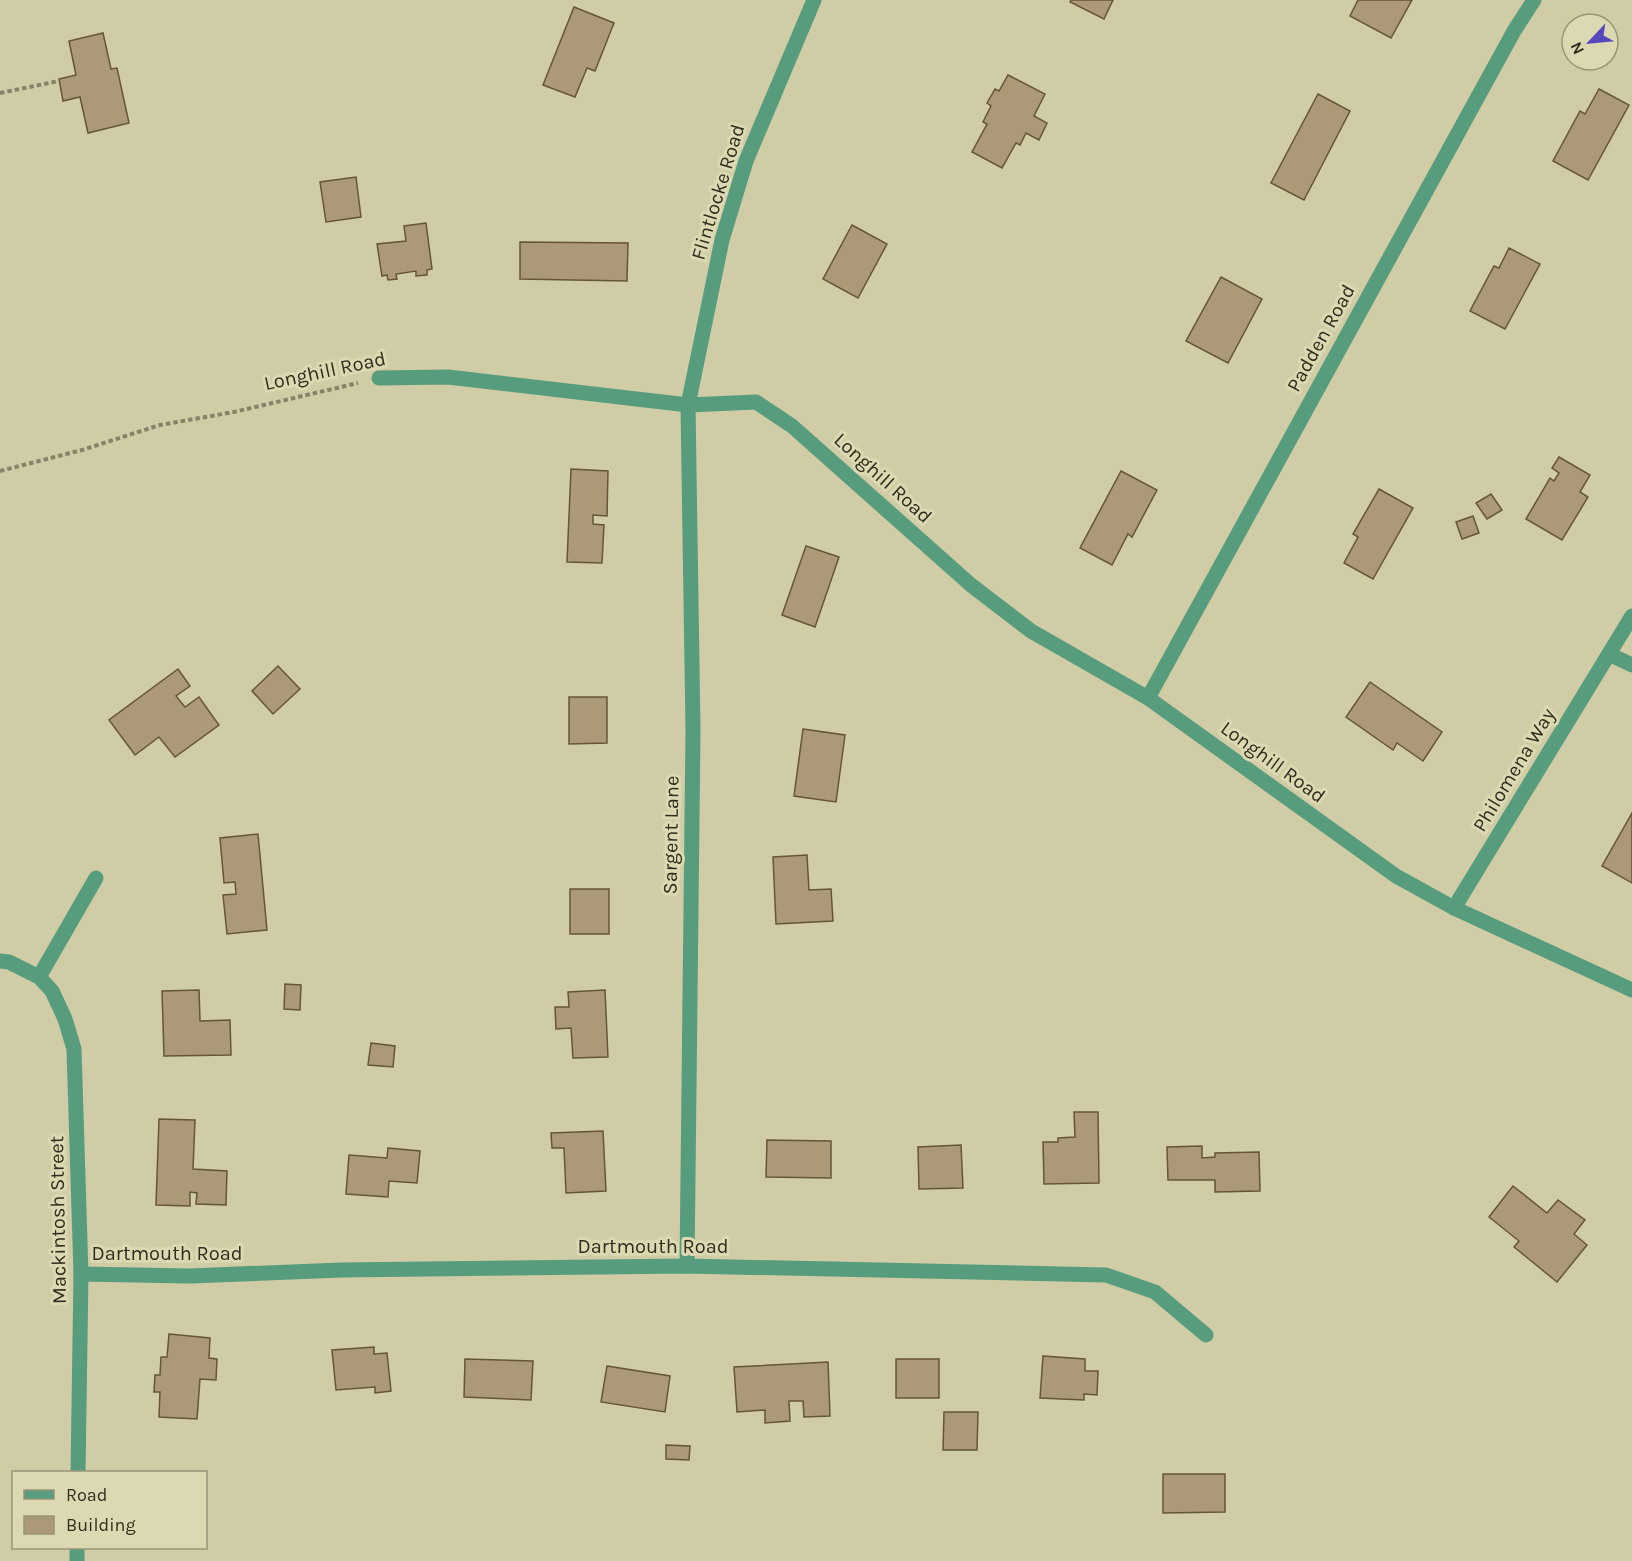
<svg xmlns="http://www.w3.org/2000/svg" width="1632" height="1561" viewBox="0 0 1632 1561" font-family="Karla,sans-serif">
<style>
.building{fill:#ab9978;stroke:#665637;stroke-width:1.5}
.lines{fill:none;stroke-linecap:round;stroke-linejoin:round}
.path{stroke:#868368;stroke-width:4;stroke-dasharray:4.5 3;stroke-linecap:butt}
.minor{stroke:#579c7d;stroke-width:15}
.labels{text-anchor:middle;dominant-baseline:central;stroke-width:6;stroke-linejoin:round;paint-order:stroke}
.street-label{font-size:20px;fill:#2f2d1e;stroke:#dcd9b2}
</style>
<rect width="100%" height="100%" fill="#cfcca6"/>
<g class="building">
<path d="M1071 0H1113L1104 19 1070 2Z"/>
<path d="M1358 0H1412L1391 38 1350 16Z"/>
<path d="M574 7 614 23 595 71 587 68 575 97 543 85Z"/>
<path d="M103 33 111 69 117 68 129 123 88 133 80 97 63 101 59 79 76 75 69 41Z"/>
<path d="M1008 75 1045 94 1034 116 1047 123 1039 140 1026 133 1020 145 1016 143 1002 168 972 152 987 124 983 122 991 106 987 103 995 89 999 91Z"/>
<path d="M1599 89 1629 105 1588 180 1553 161 1580 111 1585 114Z"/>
<path d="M1318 94 1350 111 1304 200 1271 183Z"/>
<path d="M356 177 361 217 326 222 320 182Z"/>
<path d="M426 223 432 269 427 270V275L416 276V271L396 274 397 279 388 280 387 275 382 276 377 244 406 241 404 226Z"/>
<path d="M852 225 887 244 858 298 823 279Z"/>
<path d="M520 242 628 243 627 281 520 279Z"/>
<path d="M1509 248 1540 264 1505 329 1470 311 1494 266 1499 268Z"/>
<path d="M1221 277 1262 299 1228 363 1186 341Z"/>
<path d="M1559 457 1590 475 1580 492 1588 497 1562 540 1526 519 1550 478 1554 481 1559 473 1552 468Z"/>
<path d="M571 469 608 471 607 516 593 515V524L604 525 602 563 567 562Z"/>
<path d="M1121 471 1157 490 1132 537 1128 534 1112 565 1080 548Z"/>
<path d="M1379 489 1413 508 1373 579 1344 563 1358 537 1353 534Z"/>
<path d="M1491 494 1502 510 1487 519 1476 503Z"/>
<path d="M1473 516 1479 533 1462 539 1456 522Z"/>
<path d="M806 546 839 557 815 627 782 615Z"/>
<path d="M278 666 300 689 273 714 252 691Z"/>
<path d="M178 669 190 686 176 696 185 707 199 697 219 725 175 757 159 737 135 755 109 720Z"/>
<path d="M1370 682 1442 732 1423 761 1397 743 1393 750 1346 717Z"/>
<path d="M569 697H607V743L569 744Z"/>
<path d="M803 729 845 735 836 802 794 796Z"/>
<path d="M1632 813V883L1602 866Z"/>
<path d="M258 834 267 930 227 934 223 895 236 894 235 882 224 883 220 838Z"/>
<path d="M807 855 809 890 831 889 833 921 776 924 773 857Z"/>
<rect x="570" y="889" width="39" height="45"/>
<path d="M285 984 301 985 300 1010 284 1009Z"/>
<path d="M199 990 200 1021 230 1020 231 1055 164 1056 162 991Z"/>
<path d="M605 990 608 1057 573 1058 571 1028 556 1029 555 1007H569L568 992Z"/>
<path d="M371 1043 395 1046 393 1067 368 1065Z"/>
<path d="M1074 1112H1098L1099 1183 1044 1184 1043 1142H1058V1138L1075 1137Z"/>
<path d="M159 1119 195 1120 193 1169 227 1171 226 1205 196 1204 197 1193 190 1192V1206L156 1205Z"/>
<path d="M603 1131 606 1191 566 1193 564 1148H552L551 1133Z"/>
<path d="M767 1140 831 1141V1178L766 1177Z"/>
<path d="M961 1145 963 1188 919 1189 918 1147Z"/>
<path d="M1202 1146V1158L1215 1157V1153L1259 1152 1260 1191 1215 1192V1180H1168L1167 1147Z"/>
<path d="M388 1148 420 1151 417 1183 389 1181 388 1197 346 1194 349 1155 387 1158Z"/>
<path d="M1513 1186 1547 1213 1558 1200 1585 1220 1574 1234 1587 1245 1557 1282 1514 1247 1519 1241 1489 1217Z"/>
<path d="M169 1334 210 1338 209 1358 217 1359 216 1380 200 1379 197 1419 159 1417 160 1392H154L155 1375H160L161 1357H167Z"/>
<path d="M374 1347V1354L387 1353 391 1391 375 1393V1387L336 1390 332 1350Z"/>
<path d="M1043 1356 1085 1359V1371H1098L1097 1395 1084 1394V1400L1040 1398Z"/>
<path d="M465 1359 533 1361 531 1400 464 1397Z"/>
<rect x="896" y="1359" width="43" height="39"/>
<path d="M828 1362 830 1416 804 1417 803 1401H789L790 1421 765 1423V1410L737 1412 734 1367Z"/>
<path d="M607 1366 670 1376 665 1412 601 1402Z"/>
<path d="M944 1412H978L977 1450H943Z"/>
<path d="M666 1445 690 1446 689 1460 666 1459Z"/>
<path d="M1163 1474H1225V1512L1163 1513Z"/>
</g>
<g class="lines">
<g class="path">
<path d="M0 93 59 81"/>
<path d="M0 471 82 450 160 425 234 412 358 383"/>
</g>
<g class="minor">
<path d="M379 378 448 377 688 405 756 402 792 426 971 585 1031 631 1148 698 1396 876 1454 908 1632 990"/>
<path d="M1609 654 1632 665"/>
<path d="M1148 698 1514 31 1534 0"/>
<path d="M1454 908 1632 616"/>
<path d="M0 961 9 962 39 977 52 991 65 1019 74 1049 81 1274 78 1472"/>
<path d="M39 977 96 878"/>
<path d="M687 1266 693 730 688 405 722 240 746 161 814 0"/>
<path d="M81 1274 190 1276 341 1270 687 1266 1106 1275 1155 1292 1206 1335"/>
<path d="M77 1561V1548"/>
</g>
</g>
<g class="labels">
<g class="street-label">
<text transform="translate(718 192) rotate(-73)">Flintlocke Road</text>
<text transform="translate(1321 338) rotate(-61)">Padden Road</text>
<text transform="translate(325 371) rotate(-12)">Longhill Road</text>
<text transform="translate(883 478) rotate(42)">Longhill Road</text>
<text transform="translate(1273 762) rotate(36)">Longhill Road</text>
<text transform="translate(1514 770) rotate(-59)">Philomena Way</text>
<text transform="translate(671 835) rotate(-89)">Sargent Lane</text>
<text transform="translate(58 1220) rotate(-91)">Mackintosh Street</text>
<text x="653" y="1246">Dartmouth Road</text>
<text x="167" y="1253">Dartmouth Road</text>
</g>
</g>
<rect x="12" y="1471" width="195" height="78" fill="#dcd9b2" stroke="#979477" stroke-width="1.5"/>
<rect x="24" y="1490" width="30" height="9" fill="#579c7d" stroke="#979477" stroke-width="1.5"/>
<text x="66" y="1501" font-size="18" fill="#2f2d1e">Road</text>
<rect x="24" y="1516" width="30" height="18" fill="#ab9978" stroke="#979477" stroke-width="1.5"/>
<text x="66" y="1531" font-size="18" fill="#2f2d1e">Building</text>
<g transform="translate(1590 42) rotate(244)"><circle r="28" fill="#dcd9b2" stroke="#979477" stroke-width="1.5"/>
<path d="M0-4.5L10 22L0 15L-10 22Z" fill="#5647bf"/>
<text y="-9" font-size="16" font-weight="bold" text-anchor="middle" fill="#2f2d1e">N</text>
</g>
</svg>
